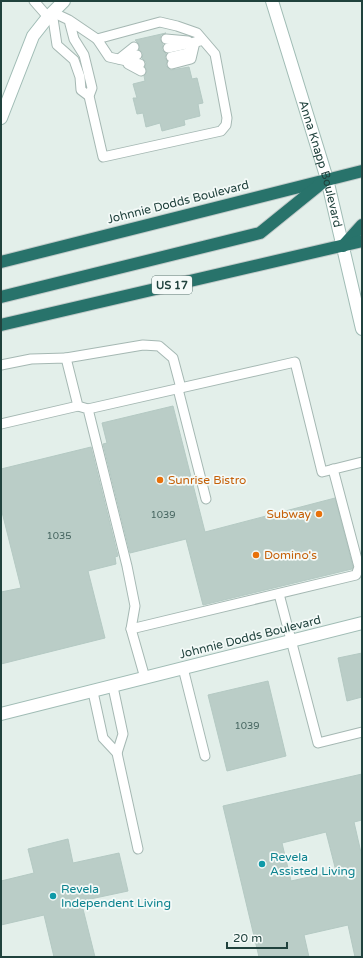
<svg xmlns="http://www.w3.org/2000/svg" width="363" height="958" viewBox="0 0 363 958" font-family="'Varela Round',sans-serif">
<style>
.building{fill:#bacdc7;stroke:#b4c9c3;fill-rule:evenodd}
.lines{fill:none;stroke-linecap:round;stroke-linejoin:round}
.lane-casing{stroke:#a5b8b3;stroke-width:11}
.secondary-casing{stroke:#a0bcb5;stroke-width:14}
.highway-casing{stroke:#c1cac9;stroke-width:14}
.lane{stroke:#fff;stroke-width:9}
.secondary{stroke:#fff;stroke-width:12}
.highway{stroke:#28736b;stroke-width:12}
.food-dot{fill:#e8710a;stroke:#f4faf8;stroke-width:1.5}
.culture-dot{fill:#0f9aa8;stroke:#f4faf8;stroke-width:1.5}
.labels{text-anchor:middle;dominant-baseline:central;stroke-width:3.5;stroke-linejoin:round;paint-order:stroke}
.number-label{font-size:10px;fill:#466560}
.shield{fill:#f4faf8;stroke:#607975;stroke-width:1}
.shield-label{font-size:11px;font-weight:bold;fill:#20423d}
.street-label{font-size:12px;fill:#20423d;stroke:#f4faf8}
.food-label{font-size:12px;fill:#c56008;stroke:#f4faf8;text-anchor:start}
.culture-label{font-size:12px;fill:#0d838f;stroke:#f4faf8;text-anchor:start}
</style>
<rect width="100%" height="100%" fill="#e3efea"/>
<g class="building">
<path d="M166 33 161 35 160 39 163 44 162 50 166 54 165 58 167 61 166 66 171 70 189 67 192 79 197 78 203 103 198 104 200 116 184 120 185 125 162 131 160 123 146 127 143 113 137 114 133 98H137L133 84 145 81 144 76 147 71 145 67 146 62 142 58 143 53 139 50V44L135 40Z"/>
<path d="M173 406 205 532 335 498 353 567 352 569 203 605 186 539 130 553 103 444 107 443 102 423Z"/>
<path d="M91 447 118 556 115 557 116 564 88 571 105 638 1 664V592L21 588 1 508V469Z"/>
<path d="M362 653V697L347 701 338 658Z"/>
<path d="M268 681 286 756 227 771 208 695Z"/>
<path d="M362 774V820L354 822 362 857V957H355L348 925 304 935 309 957H259L223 806ZM326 832 336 871 291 881 282 843Z"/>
<path d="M68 839 73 863 119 853 128 891 81 901 95 957H54L44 915 1 925V881L34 873 28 849Z"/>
</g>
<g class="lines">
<defs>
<g id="lane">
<path d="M34 1 48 17"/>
<path d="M52 12 69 20 74 39 84 55 92 88 89 96 103 157 221 131 226 125 227 118 215 54 197 33 177 26 160 22 97 39 69 20"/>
<path d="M52 12 57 45 74 60 80 77 81 90 89 96"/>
<path d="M97 39 109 57 140 64"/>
<path d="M166 39 188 41"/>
<path d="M168 48 200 41"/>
<path d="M171 57 188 53 194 45"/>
<path d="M119 59 134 47"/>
<path d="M123 59 137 55"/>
<path d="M128 64 141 71"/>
<path d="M172 64 191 59 195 42"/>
<path d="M66 358 143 345 159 346 173 358 181 388"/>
<path d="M1 365 31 359 66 358 78 406 88 409 127 566 135 606 131 629 145 678"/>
<path d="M178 389 206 499"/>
<path d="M88 409 295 362 322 472 362 462"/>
<path d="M1 424 78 406"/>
<path d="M279 594 318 743 362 732"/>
<path d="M131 629 356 575 359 567 333 469"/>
<path d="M183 668 205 756"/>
<path d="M113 687 123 734 117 753"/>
<path d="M93 692 103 738 117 753 138 849"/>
</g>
<g id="secondary">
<path id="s1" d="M272 1 327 179 362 329"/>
<path d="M1 118 33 36 48 17 64 1"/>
<path d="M1 714 362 623"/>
</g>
<g id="highway">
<path d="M343 246 362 225"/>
<path d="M1 262 362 171"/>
<path d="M1 297 260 233 323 182"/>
<path d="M1 325 362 241"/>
</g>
</defs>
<use href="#lane" class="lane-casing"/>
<use href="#secondary" class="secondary-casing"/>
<use href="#highway" class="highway-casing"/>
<use href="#lane" class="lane"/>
<use href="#secondary" class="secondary"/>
<use href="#highway" class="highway"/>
</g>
<g class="food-dot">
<circle cx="160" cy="480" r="4"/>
<circle cx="319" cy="514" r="4"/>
<circle cx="256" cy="555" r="4"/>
</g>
<g class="culture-dot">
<circle cx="262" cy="864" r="4"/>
<circle cx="53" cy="896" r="4"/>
</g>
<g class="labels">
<g class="number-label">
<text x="163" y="515">1039</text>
<text x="59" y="536">1035</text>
<text x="247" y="726">1039</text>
</g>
<rect class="shield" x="152" y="276" width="40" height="18" rx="3"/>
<g class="shield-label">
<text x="172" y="285">US 17</text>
</g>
<g class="street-label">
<text stroke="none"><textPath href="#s1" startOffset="170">Anna Knapp Boulevard</textPath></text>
<text transform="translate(178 202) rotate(-14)">Johnnie Dodds Boulevard</text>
<text transform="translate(250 637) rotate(-14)">Johnnie Dodds Boulevard</text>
</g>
<g class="food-label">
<text x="168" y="480">Sunrise Bistro</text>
<text x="311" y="514" text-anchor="end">Subway</text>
<text x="264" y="555">Domino's</text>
</g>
<g class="culture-label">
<text x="270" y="857">Revela<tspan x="270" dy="14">Assisted Living</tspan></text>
<text x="61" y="889">Revela<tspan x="61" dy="14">Independent Living</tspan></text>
</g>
</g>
<rect width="363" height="958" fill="none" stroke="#20423d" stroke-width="4"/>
<path d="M227 942v6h60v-6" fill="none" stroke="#20423d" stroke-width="2"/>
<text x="233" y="942" font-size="12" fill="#20423d" stroke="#f4faf8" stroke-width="3" paint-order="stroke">20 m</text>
</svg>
